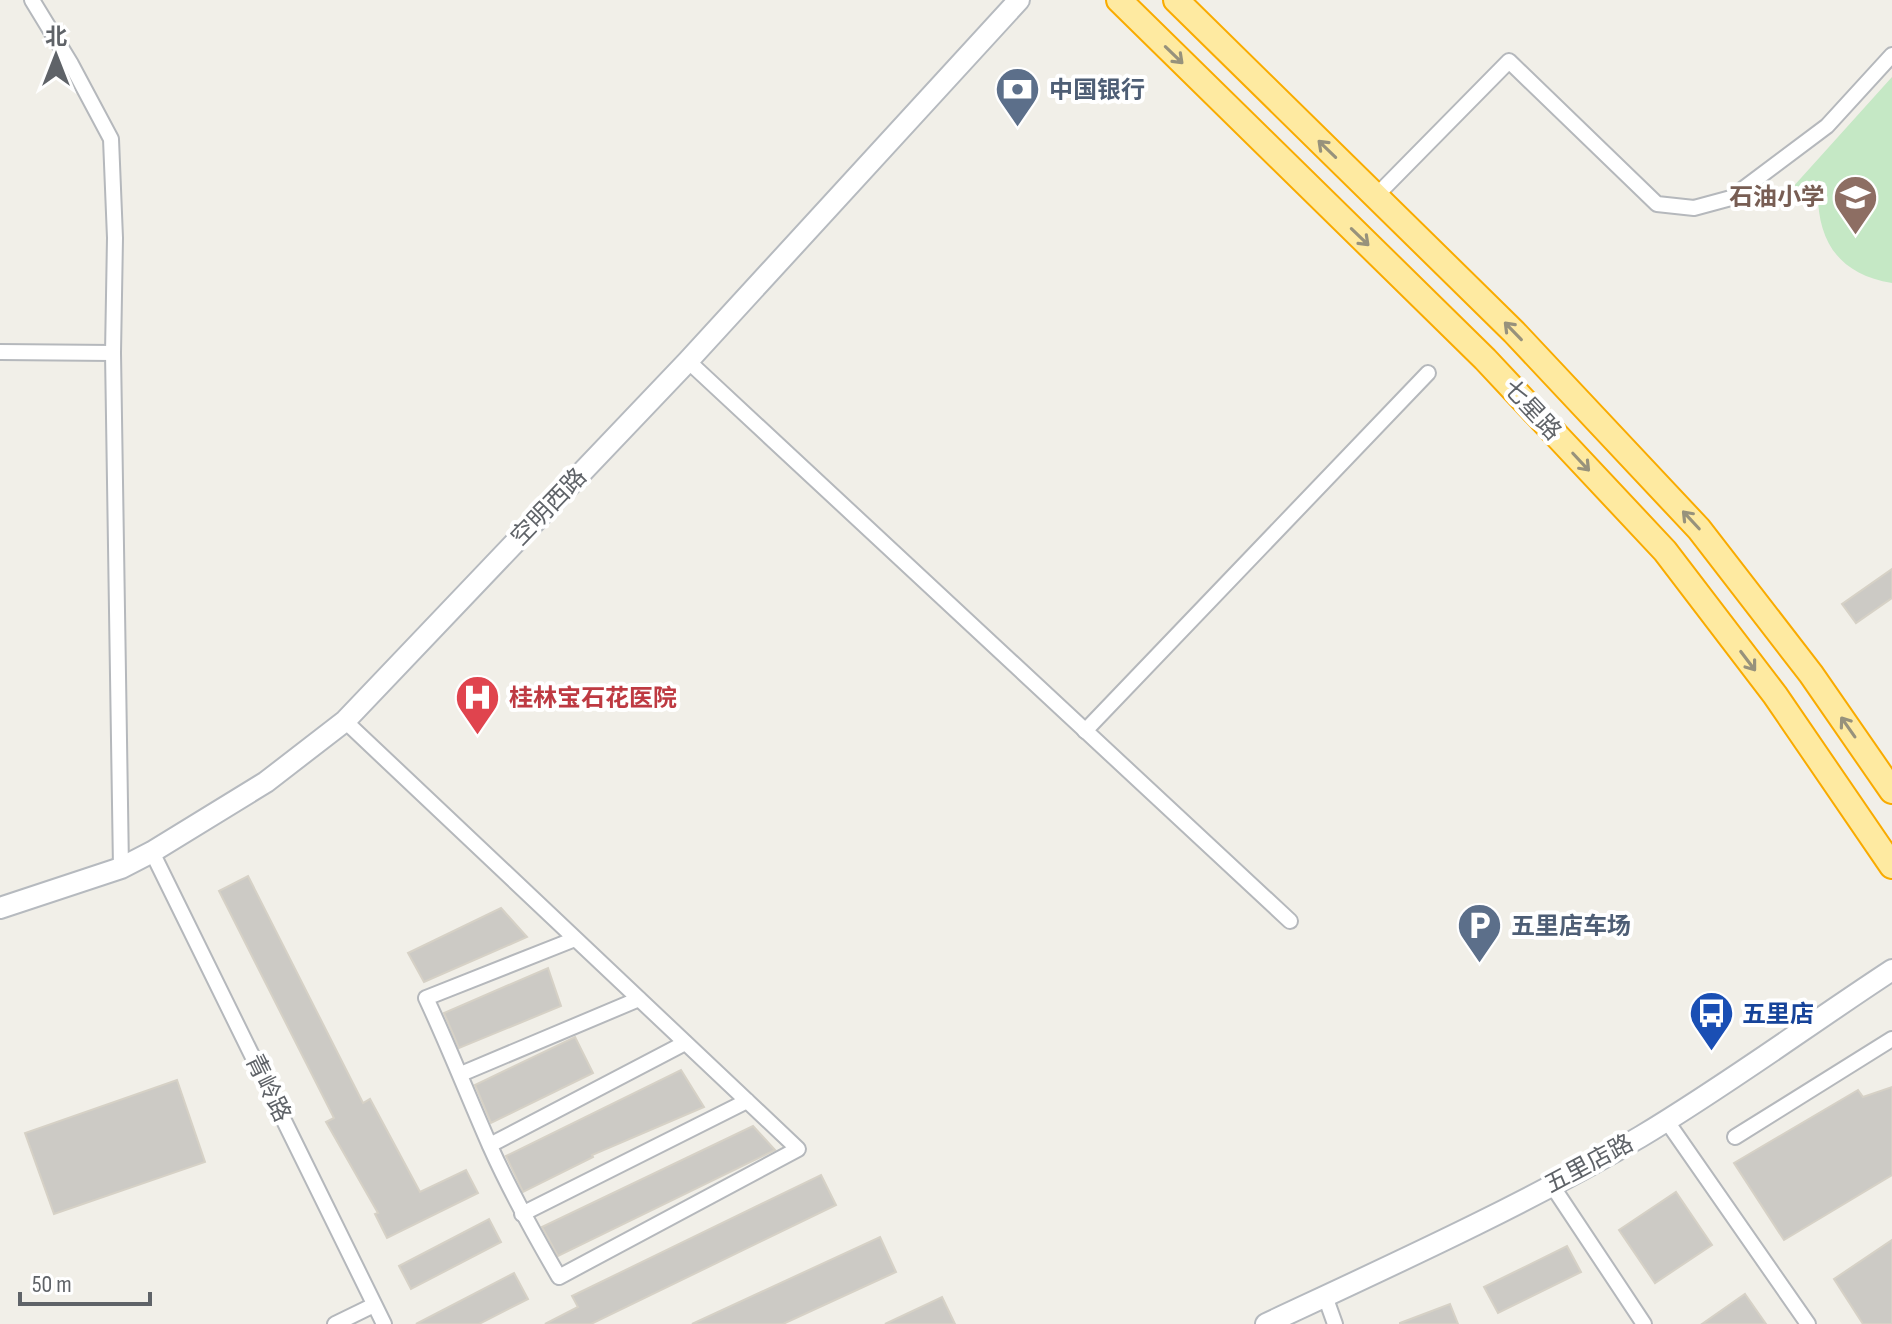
<svg xmlns="http://www.w3.org/2000/svg" width="1892" height="1324" viewBox="0 0 1892 1324" font-family="'Sofia Sans Condensed','Noto Sans SC',sans-serif">
<style>
.green{fill:#c5e8c5}
.building{fill:#cccac5;stroke:#d6d1c6;stroke-width:2}
.lines{fill:none;stroke-linecap:round;stroke-linejoin:round}
.minor-casing{stroke:#b5b8bc;stroke-width:18}
.secondary-casing{stroke:#b6babf;stroke-width:24}
.trunk-casing{stroke:#f9ab00;stroke-width:28}
.minor{stroke:#fff;stroke-width:14}
.secondary{stroke:#fff;stroke-width:20}
.trunk{stroke:#feeaa1;stroke-width:24}
.oneway{stroke:#97927c}
.labels{text-anchor:middle;dominant-baseline:central;stroke-width:8;stroke-linejoin:round;paint-order:stroke}
.service-label{font-size:24px;font-weight:bold;fill:#4e5e75;stroke:#fff;text-anchor:start}
.education-label{font-size:24px;font-weight:bold;fill:#785e54;stroke:#fff;text-anchor:end}
.street-label{font-size:24px;fill:#5f6368;stroke:#fff}
.health-label{font-size:24px;font-weight:bold;fill:#be3a42;stroke:#fff;text-anchor:start}
.transit-label{font-size:24px;font-weight:bold;fill:#164399;stroke:#fff;text-anchor:start}
</style>
<rect width="100%" height="100%" fill="#f1efe8"/>
<path class="green" d="M1892 77V283C1837 274 1816 239 1818 186L1802 201 1792 188Z"/>
<g class="building">
<path d="M1892 569V598L1856 623 1842 604Z"/>
<path d="M248 876 363 1103 370 1099 420 1192 466 1170 478 1193 387 1238 375 1214 378 1213 326 1122 334 1118 219 891Z"/>
<path d="M501 908 527 937 424 982 408 953Z"/>
<path d="M548 968 561 1006 459 1048 444 1013Z"/>
<path d="M575 1037 593 1073 491 1123 475 1085Z"/>
<path d="M681 1070 704 1107 592 1155 593 1157 523 1192 506 1156Z"/>
<path d="M177 1080 205 1162 54 1214 25 1133Z"/>
<path d="M1892 1087V1175L1784 1240 1734 1163 1858 1090 1863 1097Z"/>
<path d="M753 1126 775 1150 558 1256 542 1227Z"/>
<path d="M821 1175 836 1205 591 1324H545L578 1307 572 1296Z"/>
<path d="M1676 1192 1712 1245 1655 1283 1619 1230Z"/>
<path d="M489 1219 501 1242 411 1289 399 1266Z"/>
<path d="M880 1237 896 1272 783 1324H692Z"/>
<path d="M1892 1240V1324H1863L1834 1279Z"/>
<path d="M1567 1246 1581 1272 1498 1313 1484 1287Z"/>
<path d="M514 1273 528 1299 479 1324H416Z"/>
<path d="M1745 1294 1766 1324H1702Z"/>
<path d="M942 1297 955 1324H885Z"/>
<path d="M1450 1304 1458 1324H1400V1323Z"/>
</g>
<g class="lines">
<defs>
<g id="minor">
<path d="M32 0 71 64 111 139 115 238 113 353 121 868"/>
<path d="M1376 196 1509 61 1657 204 1694 208 1731 198 1827 126 1892 55"/>
<path d="M0 352 113 353"/>
<path d="M688 361 1290 921"/>
<path d="M345 721 798 1149 559 1277C534 1234 510 1191 490 1146 468 1096 449 1047 426 998L575 939"/>
<path d="M1085 731 1428 373"/>
<path d="M152 852 384 1324"/>
<path d="M461 1074 639 999"/>
<path d="M1666 1120 1808 1324"/>
<path d="M1735 1137 1892 1039"/>
<path d="M490 1145 685 1043"/>
<path d="M1551 1184 1644 1324"/>
<path d="M522 1214 747 1101"/>
<path d="M1325 1296 1335 1324"/>
<path d="M335 1324 374 1305"/>
</g>
<g id="secondary">
<path d="M0 908 121 868 152 852 266 782 345 721 688 361 1019 0"/>
<path d="M1266 1324C1392 1265 1520 1207 1640 1137 1727 1085 1808 1025 1892 970"/>
</g>
<g id="trunk">
<path d="M1119 0 1485 359 1665 551 1775 695 1892 866"/>
<path d="M1176 0 1514 332 1699 529 1811 674 1892 791"/>
</g>
</defs>
<use href="#minor" class="minor-casing"/>
<use href="#secondary" class="secondary-casing"/>
<use href="#trunk" class="trunk-casing"/>
<use href="#minor" class="minor"/>
<use href="#secondary" class="secondary"/>
<use href="#trunk" class="trunk"/>
</g>
<defs><path id="oneway-shaft" d="M-6 0H5M1.5-3L5.5 0L1.5 3" fill="none" stroke-width="1.6" stroke-linecap="round" stroke-linejoin="round" transform="scale(2)"/></defs>
<g class="oneway">
<use href="#oneway-shaft" transform="translate(1174 55) rotate(44)"/>
<use href="#oneway-shaft" transform="translate(1327 149) rotate(-136)"/>
<use href="#oneway-shaft" transform="translate(1360 237) rotate(44)"/>
<use href="#oneway-shaft" transform="translate(1513 331) rotate(-134)"/>
<use href="#oneway-shaft" transform="translate(1581 462) rotate(47)"/>
<use href="#oneway-shaft" transform="translate(1691 520) rotate(-133)"/>
<use href="#oneway-shaft" transform="translate(1748 661) rotate(53)"/>
<use href="#oneway-shaft" transform="translate(1848 727) rotate(-125)"/>
</g>
<defs>
<symbol id="bank-pin" viewBox="-11 -11 22 30"><path d="M0 17L-7.5 6A9.5 9.5 0 1 1 7.5 6Z" fill="#5c6f8a" stroke="#fff"/><path d="M-6-4H6V4H-6ZM0-2.3a2.3 2.3 0 1 0 0 4.6a2.3 2.3 0 1 0 0-4.6Z" fill="#fff"/></symbol>
<symbol id="school-pin" viewBox="-11 -11 22 30"><path d="M0 17L-7.5 6A9.5 9.5 0 1 1 7.5 6Z" fill="#8d6e63" stroke="#fff"/><path d="M0-5L7-2L0 1L-7-2ZM-4 1L0 2.5L4 1V4Q0 6-4 4Z" fill="#fff"/></symbol>
<symbol id="hospital-pin" viewBox="-11 -11 22 30"><path d="M0 17L-7.5 6A9.5 9.5 0 1 1 7.5 6Z" fill="#e0444e" stroke="#fff"/><path d="M-5-5h3v3.5h4V-5h3V5h-3V1.5h-4V5h-3Z" fill="#fff"/></symbol>
<symbol id="parking-pin" viewBox="-11 -11 22 30"><path d="M0 17L-7.5 6A9.5 9.5 0 1 1 7.5 6Z" fill="#5c6f8a" stroke="#fff"/><path d="M-3.5-5.5H1a3.5 3.5 0 0 1 0 7H-1V5.5H-3.5ZM-1-3.4V-.6H.8a1.4 1.4 0 0 0 0-2.8Z" fill="#fff"/></symbol>
<symbol id="bus-pin" viewBox="-11 -11 22 30"><path d="M0 17L-7.5 6A9.5 9.5 0 1 1 7.5 6Z" fill="#1a4fb4" stroke="#fff"/><path d="M-5-6H5V4H4V6H2V4H-2V6H-4V4H-5ZM-3.5-4V0h7V-4ZM-3.5 1.2v1.5H-2V1.2ZM2 1.2v1.5H3.5V1.2Z" fill="#fff"/></symbol>
</defs>
<g fill-rule="evenodd">
<use href="#bank-pin" x="992" y="64" width="51" height="69"/>
<use href="#school-pin" x="1830" y="172" width="51" height="69"/>
<use href="#hospital-pin" x="452" y="672" width="51" height="69"/>
<use href="#parking-pin" x="1454" y="900" width="51" height="69"/>
<use href="#bus-pin" x="1686" y="988" width="51" height="69"/>
</g>
<g class="labels">
<g class="service-label">
<text x="1049" y="90">中国银行</text>
<text x="1511" y="926">五里店车场</text>
</g>
<g class="education-label">
<text x="1825" y="197">石油小学</text>
</g>
<g class="street-label">
<text transform="translate(1532 410) rotate(47)">七星路</text>
<text transform="translate(549 507) rotate(-46)">空明西路</text>
<text transform="translate(268 1088) rotate(64)">青岭路</text>
<text transform="translate(1589 1164) rotate(-28)">五里店路</text>
</g>
<g class="health-label">
<text x="509" y="698">桂林宝石花医院</text>
</g>
<g class="transit-label">
<text x="1742" y="1014">五里店</text>
</g>
</g>
<g transform="translate(56 56)" stroke="#ffffff" stroke-width="6" paint-order="stroke">
<path d="M0-6L14 30L0 20L-14 30Z" fill="#5f6368"/>
<text y="-12" font-size="22" font-weight="bold" text-anchor="middle" fill="#5f6368">北</text>
</g>
<path d="M20 1292v12h130v-12" fill="none" stroke="#5f6368" stroke-width="4"/>
<text x="32" y="1292" font-size="24" fill="#5f6368" stroke="#ffffff" stroke-width="6" paint-order="stroke">50 m</text>
</svg>
